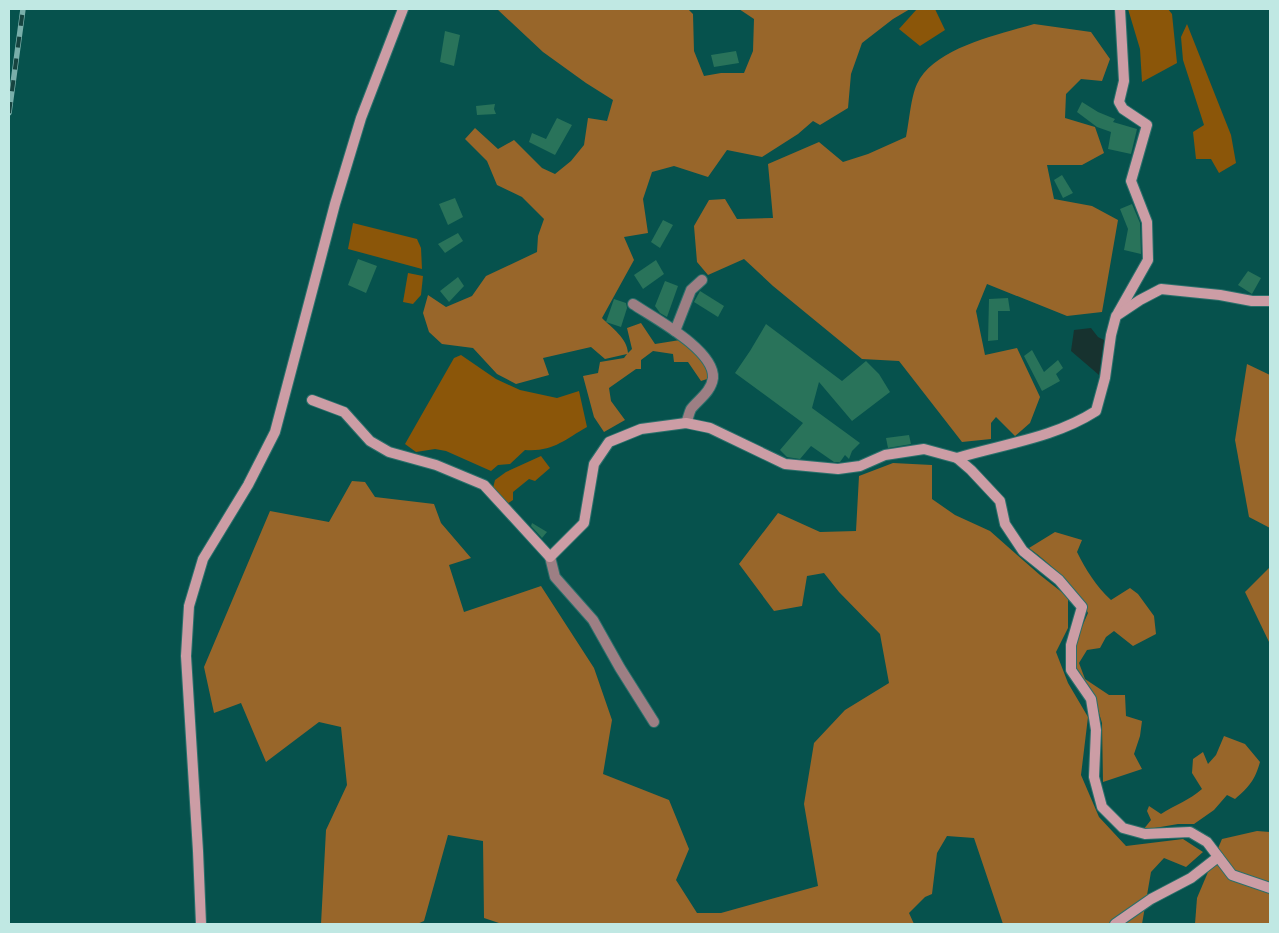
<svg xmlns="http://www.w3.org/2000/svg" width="1279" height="933" viewBox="0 0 1279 933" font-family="Spectral,serif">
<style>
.green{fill:#8b5609}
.forest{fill:#98662a}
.water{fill:#17322f}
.building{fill:#29735a}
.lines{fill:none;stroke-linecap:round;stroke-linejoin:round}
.street-casing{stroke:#2b706b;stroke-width:12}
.secondary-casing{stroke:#2b706b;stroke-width:12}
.street{stroke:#9d7f84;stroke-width:10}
.secondary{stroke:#cc9da5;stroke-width:10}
.rail-casing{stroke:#79afaa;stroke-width:5.5}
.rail{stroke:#164440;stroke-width:4;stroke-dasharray:11;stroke-linecap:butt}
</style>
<rect width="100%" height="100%" fill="#06524d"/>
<g class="green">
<path d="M917 9H935L945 30 920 46 899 29Z"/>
<path d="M1128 9H1168L1172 14 1177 63 1142 82 1140 49Z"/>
<path d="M1187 24 1231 135 1236 163 1219 173 1211 159H1196L1193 132 1204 125 1183 60 1181 37Z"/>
<path d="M353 223 417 239 421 248 422 269 348 249Z"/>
<path d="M408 273 423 276 421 295 413 304 403 302Z"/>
<path d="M461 355 496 379 520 390 557 398 579 391 587 427C564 440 553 452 525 450L510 464 498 465 491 471 446 451 435 449 416 452 405 444 454 358Z"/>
<path d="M541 456 550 468 535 481 529 479 513 492V500L505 505 493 488 495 480 506 472Z"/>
</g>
<g class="forest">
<path d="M497 9H688L693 14 694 51 704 76 721 73H744L753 51 754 19 739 9H910L893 19 862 43 851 74 848 108 820 125 813 121 798 134 762 157 727 150 708 177 674 166 652 172 643 199 648 233 624 237 634 260 602 318C612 328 627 338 628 353L632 349 627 328 641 323 655 344 680 340 707 357 713 377 701 381 688 362H674L673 354 653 351 641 360V369H636L609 388 611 401 625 420 604 432 594 417 583 376 598 373 600 362 624 358 627 354 605 359 591 347 543 358 549 375 516 384 497 374 473 348 442 344 429 332 423 313 428 295 446 307 472 296 486 276 537 252 538 236 544 219 522 197 497 185 487 161 465 139 475 128 498 149 514 140 542 168 555 174 571 161 584 145 588 118 607 121 613 100 586 83 543 52Z"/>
<path d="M1034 24 1091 32 1110 59 1102 81 1081 79 1066 94 1065 118 1095 127 1104 153 1082 165H1047L1054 199 1092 206 1118 220 1102 312 1067 316 987 284 976 311 985 355 1017 348 1040 397 1030 423 1015 436 996 417 991 423V439L962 442 899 361 862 359 773 286 744 259 708 275 697 262 694 226 709 200 725 199 737 219 773 218 768 164 819 142 843 162 868 154 906 137C909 123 911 96 917 84 933 48 1000 34 1034 24Z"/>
<path d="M1247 364 1270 375V528L1249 517 1235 440Z"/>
<path d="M893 463 932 465V499L955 515 990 531 1040 575 1068 597V628L1056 652 1068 683 1088 717 1081 775 1099 817 1126 846 1183 839 1203 852 1186 867 1164 858 1151 872 1142 924H1003L974 838 947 836 937 853 932 894 925 897 909 913 914 924H502L484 918 483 841 448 835 424 921 417 924H321L326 830 347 785 341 727 319 722 266 762 241 703 214 713 204 667 270 511 329 522 352 481 365 482 375 497 434 504 441 523 471 558 449 565 464 612 541 586 594 668 612 720 603 774 669 800 689 849 676 880 697 913H721L818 886 804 804 814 743 845 710 889 683 880 634 839 592 824 573 807 576 802 606 774 611 739 564 778 513 820 532 856 531 859 476Z"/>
<path d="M1055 532 1082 540 1077 552C1086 570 1096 586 1111 600L1130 588 1138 594 1154 616 1156 634 1133 646 1114 631 1106 637 1100 648 1087 650 1079 663 1085 679 1109 695H1125L1126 716 1142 721 1140 736 1134 754 1142 769 1103 782 1102 723 1093 693 1078 681 1076 668 1077 638 1088 613C1075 586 1053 566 1029 548Z"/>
<path d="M1270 567V644L1245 592Z"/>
<path d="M1224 736 1245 744 1260 762C1255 780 1249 787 1235 799L1227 795 1214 810 1194 824H1178L1143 830 1151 820 1147 811 1149 806 1161 814C1175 805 1190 800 1202 789L1192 773 1193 759 1203 752 1208 764 1216 755Z"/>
<path d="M1257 831 1270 832V924H1195L1197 898 1222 839Z"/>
</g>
<path class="water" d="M1091 328 1098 337 1104 340 1099 375 1071 351 1074 330Z"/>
<g class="building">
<path d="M445 31 460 35 454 66 440 62Z"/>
<path d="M736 51 739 63 714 67 711 55Z"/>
<path d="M1082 102 1098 112 1115 119 1113 122 1137 129 1131 154 1108 149 1111 132 1097 127 1077 112Z"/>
<path d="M495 104 494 109 496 114 477 115 476 106Z"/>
<path d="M557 118 572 125 555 155 529 142 532 133 546 139Z"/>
<path d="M1062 175 1073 193 1063 198 1054 180Z"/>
<path d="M455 198 463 217 448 225 439 204Z"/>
<path d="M1132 204 1140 223 1141 254 1124 250 1128 229 1120 209Z"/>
<path d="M663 220 673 225 660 248 651 242Z"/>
<path d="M458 233 463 241 445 253 438 244Z"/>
<path d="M358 259 377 266 366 293 348 285Z"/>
<path d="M656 260 664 274 643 289 634 275Z"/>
<path d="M1248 271 1261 278 1252 294 1238 285Z"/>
<path d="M458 277 464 286 449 302 440 291Z"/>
<path d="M665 281 678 286 667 317 660 313 655 306Z"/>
<path d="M700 291 724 306 718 317 694 302Z"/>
<path d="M1008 298 1010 311H998V340L988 341 989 299Z"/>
<path d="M614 299 626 303 627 308 621 327 606 322Z"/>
<path d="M766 324 842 381 866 361 879 374 890 392 852 421 819 382 812 408 860 443 852 451 849 459 845 455 840 462H834L811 446 800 459 787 457 780 450 803 423 735 373 750 351Z"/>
<path d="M1032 350 1044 372 1058 360 1063 368 1056 374 1060 381 1042 391 1024 356Z"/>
<path d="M909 435 911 444 888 448 886 438Z"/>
<path d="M532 523 547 532 542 538 531 526Z"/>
</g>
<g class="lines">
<defs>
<g id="street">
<path d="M633 304C654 318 715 350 713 378 711 392 699 399 691 409 689 413 688 419 686 423"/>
<path d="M675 331 691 290 702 280"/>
<path d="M550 557 555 577 593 620 620 668 654 722"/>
</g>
<g id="secondary">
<path d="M1118 313 1148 260 1147 222 1131 181 1147 125 1123 109 1119 102 1124 81 1120 9"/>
<path d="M312 400 344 412 370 441 389 452 436 465 484 485 550 557 584 523 594 464 609 442 641 429 686 423 710 428 785 464 838 469 860 466 885 455 924 449 957 458 971 470 1000 501 1005 524 1023 551 1059 580 1082 607 1071 645V670L1091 699 1096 730 1094 777 1102 807 1123 828 1145 834 1190 832 1207 842 1232 875 1270 888"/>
<path d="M957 458C1003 444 1054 438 1096 411L1105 378 1111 335 1116 316 1140 300 1161 289 1220 295 1252 301H1270"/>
<path d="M201 924 198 851 186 656 189 606 203 559 248 485 275 432 335 204 361 118 403 9"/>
<path d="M1115 924 1151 899 1191 878 1218 857"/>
</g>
</defs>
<use href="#street" class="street-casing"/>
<use href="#secondary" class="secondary-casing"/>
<use href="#street" class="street"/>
<use href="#secondary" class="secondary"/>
<defs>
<path id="rail" d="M9 113 23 9"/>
</defs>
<use href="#rail" class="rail-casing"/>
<use href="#rail" class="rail"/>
</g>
<rect width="1279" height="933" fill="none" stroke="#c0e8e3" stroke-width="20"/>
</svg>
